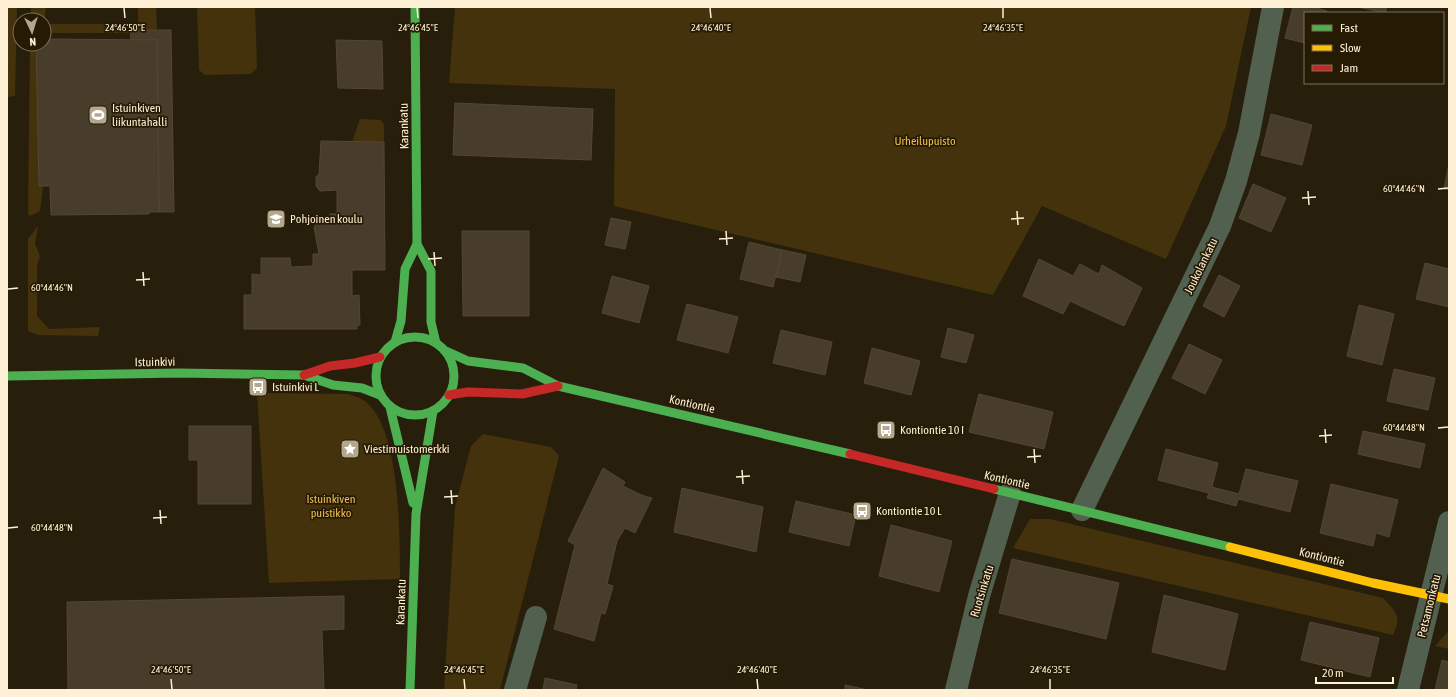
<svg xmlns="http://www.w3.org/2000/svg" width="1456" height="697" viewBox="0 0 1456 697" font-family="'Asap Condensed',sans-serif">
<style>
.green{fill:#43320b}
.building{fill:#483d2b;stroke:#544632}
.lines{fill:none;stroke-linecap:round;stroke-linejoin:round}
.street{stroke:#52604f;stroke-width:22}
.fast{stroke:#4caf50;stroke-width:9}
.slow{stroke:#ffc107;stroke-width:9}
.jam{stroke:#c62828;stroke-width:9}
.ticks{fill:none;stroke:#fef0d4;stroke-width:1.5}
.labels{text-anchor:middle;dominant-baseline:central;stroke-width:3.5;stroke-linejoin:round;paint-order:stroke}
.poi-label{font-size:12px;fill:#fef0d4;stroke:#251b05;text-anchor:start}
.street-label{font-size:12px;fill:#fef0d4;stroke:#251b05}
.park-label{font-size:12px;fill:#f1bf4f;stroke:#251b05}
.ticks-label{font-size:10px;text-anchor:middle;fill:#fef0d4;stroke:#251b05;stroke-width:3.5;stroke-linejoin:round;paint-order:stroke}
</style>
<rect width="100%" height="100%" fill="#271f0c"/>
<g class="green">
<path d="M8 7H17L15 96 8 97Z"/>
<path d="M31 7H46L44 23V20H31Z"/>
<path d="M138 7H156L157 33H49V24H138Z"/>
<path d="M197 7H255L257 68 251 74 205 75 199 70Z"/>
<path d="M455 7H1251L1226 126 1166 259 1042 206 993 295 614 206 615 89 449 83Z"/>
<path d="M30 44H36L43 186 40 211 30 216 28 214Z"/>
<path d="M360 119 381 120 384 125V142H352Z"/>
<path d="M38 226 35 244 40 256 37 265V316L49 329 100 327 98 336 38 335 28 331V239Z"/>
<path d="M257 393 348 394C357 397 365 399 371 407 400 440 400 535 400 579L269 583Z"/>
<path d="M483 434 551 447 559 456 500 690H444L455 507 471 446Z"/>
<path d="M1030 519H1050L1383 598C1396 612 1402 616 1393 635L1013 548Z"/>
<path d="M1449 630V649L1435 646Z"/>
</g>
<g class="building">
<path d="M1293 7H1312L1327 11 1326 13H1305V43L1285 38Z"/>
<path d="M1358 7H1387L1385 13Z"/>
<path d="M130 30H171L174 212H159L157 40H131Z"/>
<path d="M49 39 157 40 159 212H149V214L51 215 50 186H39L36 44 49 43Z"/>
<path d="M336 40 382 41 383 89 338 88Z"/>
<path d="M455 103 593 109 591 160 453 155Z"/>
<path d="M1271 114 1312 125 1302 165 1261 155Z"/>
<path d="M321 141 384 142 385 270H352V296L359 295 360 325H357V329H244V295H252V274L261 275V258H290L291 267 313 266V254H319L314 227 320 219H330V214H337V190L320 191 316 186V177L319 174Z"/>
<path d="M1449 164V190L1444 189Z"/>
<path d="M1253 184 1286 198 1271 232 1239 218Z"/>
<path d="M611 218 631 222 625 249 605 245Z"/>
<path d="M462 231H529V316H463Z"/>
<path d="M749 242 782 250 773 287 740 279Z"/>
<path d="M782 250 806 255 800 282 776 277Z"/>
<path d="M1039 259 1073 276 1080 264 1099 274 1102 265 1142 288 1124 326 1070 301 1063 314 1023 296Z"/>
<path d="M1425 263 1449 269V307L1416 299Z"/>
<path d="M1219 275 1240 286 1224 317 1203 306Z"/>
<path d="M612 276 649 286 639 323 602 313Z"/>
<path d="M687 304 738 317 728 353 677 340Z"/>
<path d="M1359 305 1394 314 1382 365 1347 356Z"/>
<path d="M948 328 974 335 966 363 941 357Z"/>
<path d="M781 330 832 342 825 375 773 363Z"/>
<path d="M1189 344 1222 360 1205 394 1172 378Z"/>
<path d="M872 348 920 361 911 395 864 383Z"/>
<path d="M1394 369 1435 378 1428 410 1387 401Z"/>
<path d="M979 394 1053 412 1044 449 969 432Z"/>
<path d="M189 426H251V504H198V460H189Z"/>
<path d="M1363 431 1425 444 1420 468 1358 454Z"/>
<path d="M1166 449 1218 463 1212 487 1239 494 1246 469 1298 481 1290 512 1238 499 1236 506 1207 498 1209 493 1158 480Z"/>
<path d="M603 468 625 482 623 486 641 495 652 498 635 533 625 528 617 541 607 584 613 586 605 614 601 613 594 641 554 629 575 545 568 541Z"/>
<path d="M1331 484 1398 500 1389 537 1376 533 1373 546 1320 533Z"/>
<path d="M682 488 763 507 756 552 674 532Z"/>
<path d="M796 501 856 515 849 546 789 532Z"/>
<path d="M891 525 952 541 939 592 879 576Z"/>
<path d="M1012 559 1119 583 1106 639 999 613Z"/>
<path d="M1164 595 1238 614 1225 670 1152 652Z"/>
<path d="M344 596V629L322 630 324 690H68L67 602Z"/>
<path d="M1310 622 1379 638 1370 677 1301 660Z"/>
<path d="M1442 660 1449 662V690H1435Z"/>
<path d="M545 678 577 685 576 690H543Z"/>
<path d="M845 685 868 690H845Z"/>
</g>
<g class="lines">
<g class="street">
<path d="M1082 510 1220 226 1236 181 1249 133 1273 7"/>
<path d="M515 690 536 617"/>
<path d="M956 690 979 596 1010 493"/>
<path d="M1408 690 1449 522"/>
</g>
<g class="fast">
<path d="M415 7 417 244 431 271V322L436 343"/>
<circle cx="415" cy="376" r="39"/>
<path d="M395 342 401 321 405 269 417 244"/>
<path d="M446 351 468 361 523 368 558 386 850 454"/>
<path d="M7 376 179 373 304 375 333 385 362 388 380 395"/>
<path d="M390 407 413 503"/>
<path d="M994 489 1230 547"/>
<path d="M410 690 416 514 433 411"/>
</g>
<path class="slow" d="M1230 547 1373 583 1449 599"/>
<g class="jam">
<path d="M304 375 330 366 355 363 380 357"/>
<path d="M449 395 468 392 522 394 558 386"/>
<path d="M850 454 994 489"/>
</g>
</g>
<path class="ticks" d="M124 8 125 18M417 8 418 18M710 8 711 18M1003 8V18M1438 189 1448 188M1308 191 1309 205M1302 198 1316 197M1017 211 1018 225M1011 219 1024 218M726 231 727 245M719 239 733 238M434 252 435 266M428 259 442 258M143 272 144 286M136 280 150 279M8 289 18 288M1438 428 1448 427M1325 429 1326 443M1319 436 1332 435M1034 449 1035 463M1027 457 1041 456M742 470 743 484M736 477 750 476M451 490 452 504M444 497 458 496M160 510 161 524M153 518 167 517M8 528 18 527M171 679 172 689M464 679 465 689M757 679 758 689M1050 679V689"/>
<defs>
<symbol id="stadium-square" viewBox="-11 -11 22 22"><rect x="-9" y="-9" width="18" height="18" rx="4" fill="#b3a78e" stroke="#251b05"/><path d="M0-5a6.5 5 0 1 0 0 10a6.5 5 0 1 0 0-10ZM-3.5-1.8h7v3.6h-7Z" fill="#fff"/></symbol>
<symbol id="school-square" viewBox="-11 -11 22 22"><rect x="-9" y="-9" width="18" height="18" rx="4" fill="#b3a78e" stroke="#251b05"/><path d="M0-5L7-2L0 1L-7-2ZM-4 1L0 2.5L4 1V4Q0 6-4 4Z" fill="#fff"/></symbol>
<symbol id="bus-square" viewBox="-11 -11 22 22"><rect x="-9" y="-9" width="18" height="18" rx="4" fill="#b3a78e" stroke="#251b05"/><path d="M-5-6H5V4H4V6H2V4H-2V6H-4V4H-5ZM-3.5-4V0h7V-4ZM-3.5 1.2v1.5H-2V1.2ZM2 1.2v1.5H3.5V1.2Z" fill="#fff"/></symbol>
<symbol id="sight-square" viewBox="-11 -11 22 22"><rect x="-9" y="-9" width="18" height="18" rx="4" fill="#b3a78e" stroke="#251b05"/><path d="M0-6L1.8-2.2L6-1.7L2.9 1.2L3.7 5.4L0 3.3L-3.7 5.4L-2.9 1.2L-6-1.7L-1.8-2.2Z" fill="#fff"/></symbol>
</defs>
<g fill-rule="evenodd">
<use href="#stadium-square" x="87" y="104" width="22" height="22"/>
<use href="#school-square" x="265" y="208" width="22" height="22"/>
<use href="#bus-square" x="247" y="376" width="22" height="22"/>
<use href="#bus-square" x="875" y="419" width="22" height="22"/>
<use href="#sight-square" x="339" y="438" width="22" height="22"/>
<use href="#bus-square" x="851" y="500" width="22" height="22"/>
</g>
<g class="labels">
<g class="poi-label">
<text x="112" y="108">Istuinkiven<tspan x="112" dy="14">liikuntahalli</tspan></text>
<text x="290" y="219">Pohjoinen koulu</text>
<text x="272" y="387">Istuinkivi L</text>
<text x="900" y="430">Kontiontie 10 I</text>
<text x="364" y="449">Viestimuistomerkki</text>
<text x="876" y="511">Kontiontie 10 L</text>
</g>
<g class="street-label">
<text transform="translate(404 126) rotate(-91)">Karankatu</text>
<text transform="translate(1201 266) rotate(-64)">Joukolankatu</text>
<text transform="translate(155 362) rotate(-1)">Istuinkivi</text>
<text transform="translate(692 404) rotate(13)">Kontiontie</text>
<text transform="translate(1007 480) rotate(13)">Kontiontie</text>
<text transform="translate(1322 557) rotate(14)">Kontiontie</text>
<text transform="translate(982 591) rotate(-73)">Ruotsinkatu</text>
<text transform="translate(401 602) rotate(-88)">Karankatu</text>
<text transform="translate(1429 606) rotate(-76)">Petsamonkatu</text>
</g>
<g class="park-label">
<text x="925" y="141">Urheilupuisto</text>
<text x="331" y="499">Istuinkiven<tspan x="331" dy="14">puistikko</tspan></text>
</g>
</g>
<g class="ticks-label">
<text x="125" y="31">24°46'50"E</text>
<text x="418" y="31">24°46'45"E</text>
<text x="711" y="31">24°46'40"E</text>
<text x="1003" y="31">24°46'35"E</text>
<text x="1404" y="192">60°44'46"N</text>
<text x="52" y="291">60°44'46"N</text>
<text x="1404" y="431">60°44'48"N</text>
<text x="52" y="531">60°44'48"N</text>
<text x="171" y="673">24°46'50"E</text>
<text x="464" y="673">24°46'45"E</text>
<text x="757" y="673">24°46'40"E</text>
<text x="1050" y="673">24°46'35"E</text>
</g>
<rect width="1456" height="697" fill="none" stroke="#fef0d4" stroke-width="16"/>
<rect x="1304" y="12" width="140" height="72" fill="#251b05" stroke="#7c7058"/>
<rect x="1312" y="25" width="20" height="6" fill="#4caf50" stroke="#7c7058"/>
<text x="1340" y="32" font-size="12" fill="#fef0d4">Fast</text>
<rect x="1312" y="45" width="20" height="6" fill="#ffc107" stroke="#7c7058"/>
<text x="1340" y="52" font-size="12" fill="#fef0d4">Slow</text>
<rect x="1312" y="65" width="20" height="6" fill="#c62828" stroke="#7c7058"/>
<text x="1340" y="72" font-size="12" fill="#fef0d4">Jam</text>
<g transform="translate(32 32) rotate(176)"><circle r="19" fill="#251b05" stroke="#7c7058"/>
<path d="M0-3L7 15L0 10L-7 15Z" fill="#b3a78e"/>
<text y="-6" font-size="11" font-weight="bold" text-anchor="middle" fill="#fef0d4">N</text>
</g>
<path d="M1316 677v6h77v-6" fill="none" stroke="#fef0d4" stroke-width="2"/>
<text x="1322" y="677" font-size="12" fill="#fef0d4" stroke="#251b05" stroke-width="3" paint-order="stroke">20 m</text>
</svg>
